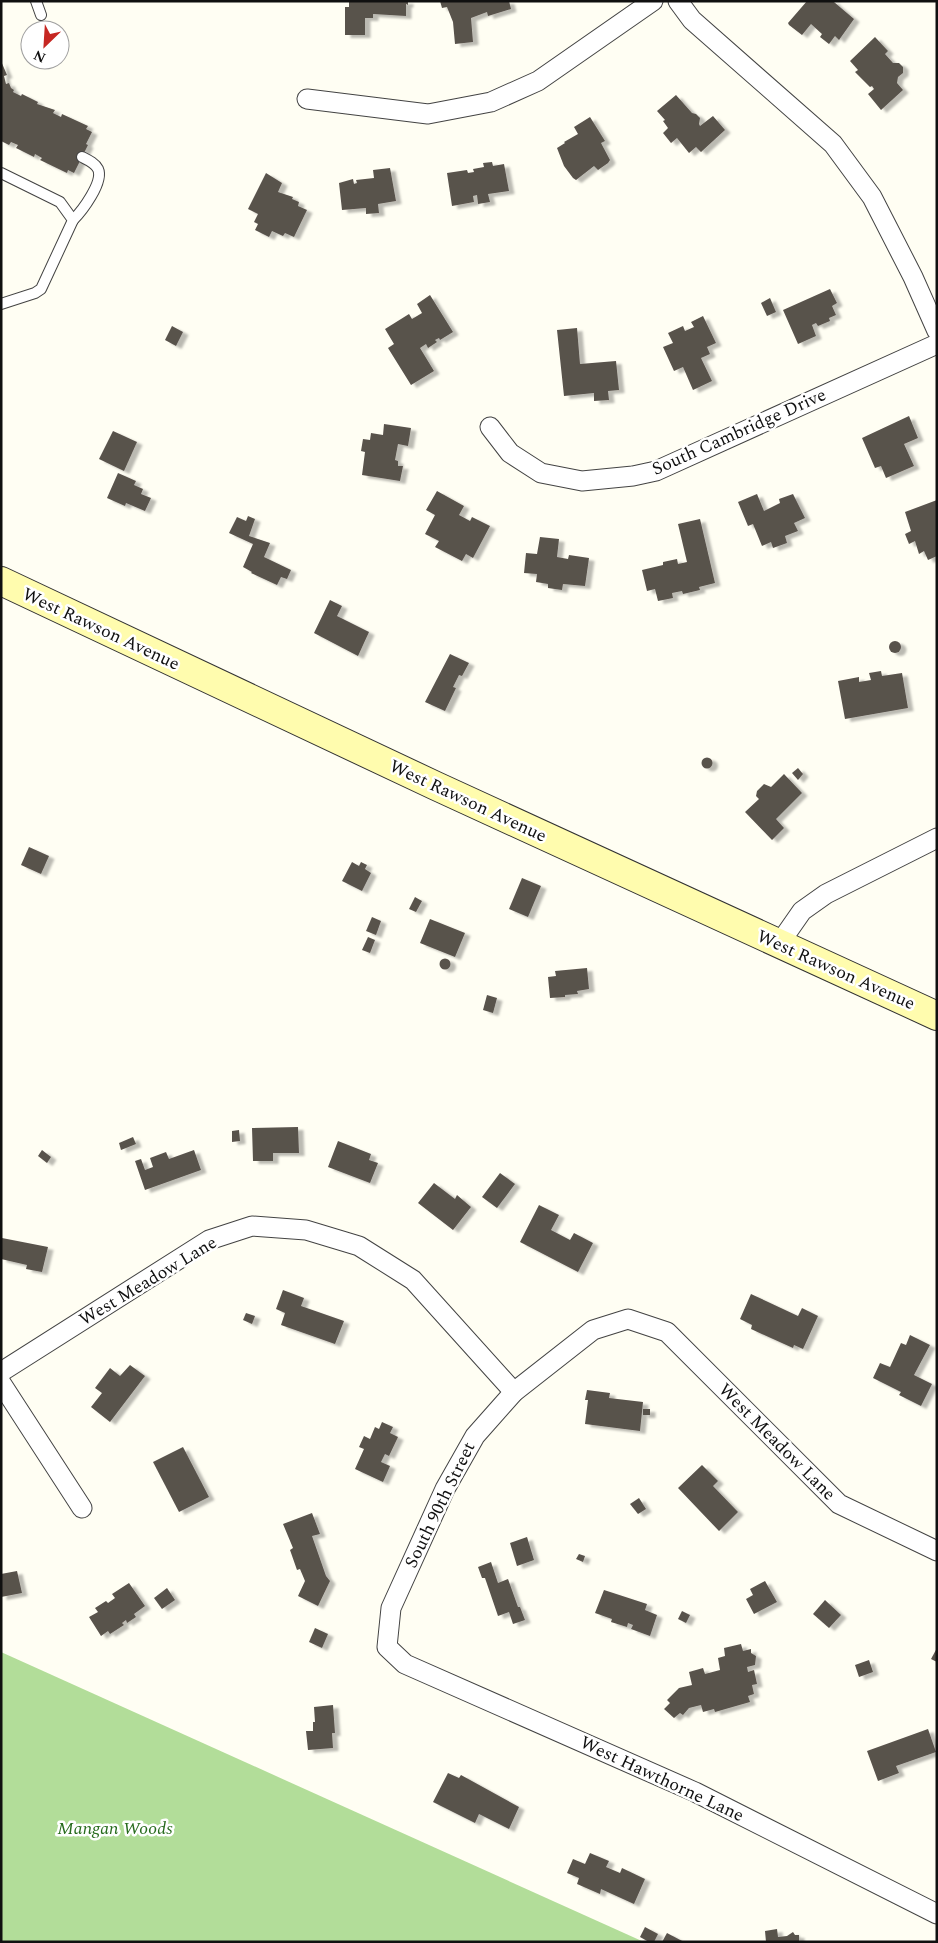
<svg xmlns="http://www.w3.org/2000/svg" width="938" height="1943" viewBox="0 0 938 1943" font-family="Spectral,serif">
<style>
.forest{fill:#b2dd99}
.building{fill:#59524c;filter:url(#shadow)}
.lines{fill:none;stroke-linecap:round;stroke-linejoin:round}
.lane-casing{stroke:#434343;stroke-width:12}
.street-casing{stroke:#434343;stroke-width:21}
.secondary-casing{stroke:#323232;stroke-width:30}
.lane{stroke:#fff;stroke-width:10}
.street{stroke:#fff;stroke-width:19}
.secondary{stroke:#fffcae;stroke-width:28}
.labels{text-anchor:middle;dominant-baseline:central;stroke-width:5;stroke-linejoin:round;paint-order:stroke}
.street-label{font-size:18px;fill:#101010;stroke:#fff}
.park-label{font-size:18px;font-style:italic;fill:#276b1d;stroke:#fff}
</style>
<defs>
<filter id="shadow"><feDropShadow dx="5.5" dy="3" stdDeviation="1" flood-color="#0004"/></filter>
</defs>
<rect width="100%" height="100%" fill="#fffef3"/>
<path class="forest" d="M1 1652 644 1942H1Z"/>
<g class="building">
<path d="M349 1H408V5L406 4V16L373 14V18H365V35H345V7H349Z"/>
<path d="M440 1H509L511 9 488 16 487 12 471 18 473 42 455 44 453 22 447 7 442 8Z"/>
<path d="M807 1H835L834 2 854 19 839 40 835 36 829 44 820 37 822 34 811 24 802 35 789 25 788 23Z"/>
<path d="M875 37 888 51 885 54 893 63H899L903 67V73L898 77 897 83 903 90 881 110 868 94 874 89 872 86 870 87 855 72 858 70 850 61Z"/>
<path d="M1 61 7 75 4 76 6 84 9 83 11 88 14 90 13 92 21 96 22 94 38 102 37 104 55 110 53 113 61 117 62 114 88 126 86 129 92 132 86 144 88 145 74 173 68 170 67 173 40 160 42 158 35 154 34 157 16 148 18 145 11 142 9 145 1 141Z"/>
<path d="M676 95 692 113 696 114 700 118 699 124 700 126 713 116 725 130 701 152 696 147 689 153 677 138 671 143 663 133 668 128 663 121 665 120 657 111Z"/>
<path d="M590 117 605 141 601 143 610 160 608 163 598 170 594 166 576 180 573 178 564 166 557 148 565 143 564 142 578 134 574 127Z"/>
<path d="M492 162 493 166 504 164 509 191 488 194 490 202 478 204 477 195 473 196 474 202 452 206 447 173 467 170 468 173 474 172 473 169 484 167 483 163Z"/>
<path d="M390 168 396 201 378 204 379 213 366 214V208L342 210 339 183 353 179 354 184 357 183 356 180 374 178 373 170Z"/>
<path d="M266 173 282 183 278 192 293 197 292 199 299 202 298 206 307 210 294 237 285 233 283 236 272 231 269 237 255 230 258 224 254 222 258 214 248 209Z"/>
<path d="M830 289 837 303 832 306 836 315 829 318 830 321 818 326 816 323 812 325 816 336 798 344 783 310Z"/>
<path d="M430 295 453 332 440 340 439 338 435 340 437 342 428 348 426 344 420 348 434 371 411 385 388 348 394 344 385 329 409 314 412 319 422 313 417 304Z"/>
<path d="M770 298 776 312 767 316 761 303Z"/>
<path d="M703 316 716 343 707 347 710 354 701 358 712 381 693 390 683 367 674 371 663 347 673 343 668 333 683 326 685 331 694 327 691 322Z"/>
<path d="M172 326 183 332 176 346 165 340Z"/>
<path d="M577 328 580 364 616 361 619 390 608 391 609 400 594 401V393L564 396 557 330Z"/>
<path d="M909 416 918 438 904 444 914 466 886 478 881 466 875 468 862 438Z"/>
<path d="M384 424 411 428 408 446 398 444 395 460 398 461V466H403L400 481 362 475 365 452 361 451 363 439 370 440 371 433 383 435Z"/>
<path d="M113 431 137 442 124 471 99 459Z"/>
<path d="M118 473 136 481 134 485 143 489 141 494 151 498 145 511 126 503 125 506 107 498Z"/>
<path d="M437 491 464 506 459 515 470 521 472 517 490 526 473 558 466 554 462 561 435 547 439 541 425 534 435 515 426 510Z"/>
<path d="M757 494 764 511 780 503 779 499 793 494 805 518 794 523 798 531 785 536 787 543 773 548 771 542 762 546 753 524 748 526 738 502Z"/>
<path d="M937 500V556L928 560 924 551 919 554 915 541 909 544 905 534 911 531 905 512Z"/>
<path d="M248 516 255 519 249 536 270 543 264 557 291 570 287 579 281 577 277 585 251 573 252 572 243 567 253 544 229 533 237 517 246 521Z"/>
<path d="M700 519 715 583 699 587 700 590 683 594 682 591 672 593 673 598 658 601 655 589 647 591 642 570 663 565V562L677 559 678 564 687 562 678 524Z"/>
<path d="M540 537 559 539 557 557 568 559 569 555 589 558 585 586 563 584 562 590 548 588V584L536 582 537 574 524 573 526 553 537 554Z"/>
<path d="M330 600 342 606 337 616 369 632 358 656 314 633Z"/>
<circle cx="895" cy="647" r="6"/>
<path d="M450 654 469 663 462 676 459 675 453 687 456 688 445 711 425 702Z"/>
<path d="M881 671 882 676 902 673 908 708 845 719 838 681 859 677V682L871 680 869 673Z"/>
<circle cx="707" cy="763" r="5.5"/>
<path d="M798 768 803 774 798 780 792 773Z"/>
<path d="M784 774 802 793 776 819 784 828 772 840 745 812 759 799 756 796 757 791 764 784 771 787Z"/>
<path d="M29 847 49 856 41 874 21 865Z"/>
<path d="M352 862 359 866 361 862 367 865 365 869 371 873 362 891 342 881Z"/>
<path d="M522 878 541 886 528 917 509 909Z"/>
<path d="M415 897 422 901 416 912 409 909Z"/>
<path d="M372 917 381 921 376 935 366 931Z"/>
<path d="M430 919 465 933 455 957 420 943Z"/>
<path d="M368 937 375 940 370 953 362 950Z"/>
<circle cx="445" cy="964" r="5.5"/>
<path d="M587 968 589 989 577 991 578 994 565 995V997L550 998 548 977 556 976 555 971Z"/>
<path d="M487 995 497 998 493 1013 483 1010Z"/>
<path d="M298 1127 299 1153H273V1161H253L252 1128Z"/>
<path d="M239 1130 240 1141 232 1142V1131Z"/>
<path d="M133 1137 136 1144 121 1150 119 1143Z"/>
<path d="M338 1141 371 1154 369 1160 378 1163 370 1183 328 1167Z"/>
<path d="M42 1150 51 1157 47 1163 38 1156Z"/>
<path d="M194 1150 201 1170 145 1190 135 1161 141 1159 145 1170 153 1167 150 1158 166 1152 169 1159Z"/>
<path d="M500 1173 515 1184 497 1208 482 1197Z"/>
<path d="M434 1183 455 1199 457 1195 471 1207 453 1230 418 1203Z"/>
<path d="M539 1205 559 1215 551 1230 570 1240 574 1233 593 1243 578 1272 520 1242Z"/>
<path d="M2 1238 48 1247 42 1272 26 1269 27 1265 1 1259Z"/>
<path d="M283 1290 304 1298 301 1306 344 1321 335 1344 281 1325 285 1313 276 1309Z"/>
<path d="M751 1294 798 1316 802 1308 818 1316 803 1349 794 1345 793 1348 751 1329 752 1325 740 1319Z"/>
<path d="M246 1313 255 1316 252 1324 243 1320Z"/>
<path d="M910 1335 930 1345 914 1375 932 1384 921 1406 899 1395 901 1392 873 1378 880 1363 890 1367 901 1343 906 1345Z"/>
<path d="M130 1365 145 1376 110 1422 91 1407 102 1393 95 1388 110 1368 120 1376Z"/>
<path d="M587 1390 610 1393 609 1398 643 1402 640 1431 585 1424 588 1400H585Z"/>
<rect x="643" y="1409" width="7" height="6"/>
<path d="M382 1422 393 1427 390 1433 398 1437 389 1456 385 1454 381 1462 390 1466 383 1482 355 1469 364 1449 359 1447 364 1436 370 1439 375 1427 379 1429Z"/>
<path d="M183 1447 209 1497 179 1512 153 1462Z"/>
<path d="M702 1465 718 1481 713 1486 738 1512 719 1531 678 1488Z"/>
<path d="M639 1498 646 1509 638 1514 630 1504Z"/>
<path d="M312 1513 320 1534 312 1536 326 1576 330 1581 318 1606 298 1596 305 1581 300 1569 297 1570 290 1550 293 1548 283 1524Z"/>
<path d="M527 1537 534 1560 517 1566 510 1543Z"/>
<path d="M579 1554 585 1556 583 1562 576 1559Z"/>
<path d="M491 1562 498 1583 508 1579 518 1607H520L525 1620 513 1624 509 1612 498 1616 485 1578H482L478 1567Z"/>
<path d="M17 1571 22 1593 1 1597V1574Z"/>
<path d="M765 1581 777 1602 754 1614 746 1599 753 1595 750 1589Z"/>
<path d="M129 1583 145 1606 134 1614 136 1617 127 1623 126 1620 122 1623 124 1625 110 1634 108 1631 101 1636 89 1617 98 1612 95 1608 106 1601 108 1603 115 1598 112 1594Z"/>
<path d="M167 1588 175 1600 162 1609 154 1598Z"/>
<path d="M604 1590 647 1604 645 1610 657 1615 650 1636 631 1629 633 1625 628 1623 627 1627 611 1622 612 1619 595 1613Z"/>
<path d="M825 1600 841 1615 829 1628 813 1614Z"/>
<path d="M682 1611 690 1615 686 1623 678 1619Z"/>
<path d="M315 1628 328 1634 322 1648 309 1642Z"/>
<path d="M741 1644 743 1651 751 1649V1653L756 1656 755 1665 747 1667 748 1672 754 1670 757 1684 752 1685 754 1694 748 1696 750 1702 715 1712 714 1709 703 1712 701 1705 689 1708 683 1715 680 1713 674 1718 664 1709 670 1703 667 1700 679 1688 692 1685 689 1672 703 1668 705 1674 720 1670 718 1658 725 1656 724 1648Z"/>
<path d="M937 1648V1662L931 1659Z"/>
<path d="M869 1660 873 1672 859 1677 855 1665Z"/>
<path d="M333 1705 335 1733H332L333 1748 308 1750 306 1731H313V1722H315L314 1707Z"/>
<path d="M928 1729 936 1752 896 1766 899 1773 878 1781 867 1751Z"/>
<path d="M448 1773 459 1778 461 1775 519 1807 509 1829 479 1814 475 1823 433 1802Z"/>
<path d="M590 1853 609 1861 606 1867 620 1873 622 1868 645 1879 634 1904 601 1889 600 1894 577 1884 579 1878 567 1873 573 1859 585 1864Z"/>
<path d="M645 1927 658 1934 654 1942H649L640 1937Z"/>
<path d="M777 1929 778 1937 787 1936 793 1932 795 1935H799V1942H766L765 1931Z"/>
<path d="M667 1933 684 1942H662Z"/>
</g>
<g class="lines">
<defs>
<g id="lane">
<path d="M36 1 41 15"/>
<path d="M1 173 60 202 73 220 41 289 35 293 1 304"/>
<path d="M73 220C82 211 104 182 98 169 95 163 88 160 82 157"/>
</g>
<g id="street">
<path d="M678 1 692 20 833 144 872 197 913 277 937 331"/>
<path d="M307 99 428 114 491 102 538 81 653 1"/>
<path d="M490 427 510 453 541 473 582 481 633 476 656 471 937 344"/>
<path d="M779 944 802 911 826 894 937 838"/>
<path d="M1 1372 209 1240 252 1226 306 1230 359 1246 413 1280 514 1392"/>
<path d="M1 1383 82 1508"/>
<path d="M937 1551 839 1504 667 1332 628 1319 593 1330 514 1392 475 1436 445 1489 391 1608 387 1647 405 1664 695 1792 937 1914"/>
</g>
<path id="secondary" d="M1 581 436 786 937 1016"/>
</defs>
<use href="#lane" class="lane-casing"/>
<use href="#street" class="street-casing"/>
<use href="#secondary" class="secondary-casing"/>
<use href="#lane" class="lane"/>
<use href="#street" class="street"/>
<use href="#secondary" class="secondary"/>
</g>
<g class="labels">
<g class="street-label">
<text transform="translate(739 432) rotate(-24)">South Cambridge Drive</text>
<text transform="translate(101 629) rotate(25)">West Rawson Avenue</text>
<text transform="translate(468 801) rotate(25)">West Rawson Avenue</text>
<text transform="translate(836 970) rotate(24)">West Rawson Avenue</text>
<text transform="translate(148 1281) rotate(-31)">West Meadow Lane</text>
<text transform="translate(777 1442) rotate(45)">West Meadow Lane</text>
<text transform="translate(440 1505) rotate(-64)">South 90th Street</text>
<text transform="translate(662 1779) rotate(25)">West Hawthorne Lane</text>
</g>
<g class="park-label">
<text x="115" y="1828">Mangan Woods</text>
</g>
</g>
<rect width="938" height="1943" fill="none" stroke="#101010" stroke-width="5"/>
<g transform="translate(45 45) rotate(205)"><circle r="24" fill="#ffffff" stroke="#9f9f9f"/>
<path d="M0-4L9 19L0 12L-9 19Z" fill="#c62722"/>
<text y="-8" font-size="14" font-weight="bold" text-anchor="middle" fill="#101010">N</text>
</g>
</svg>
